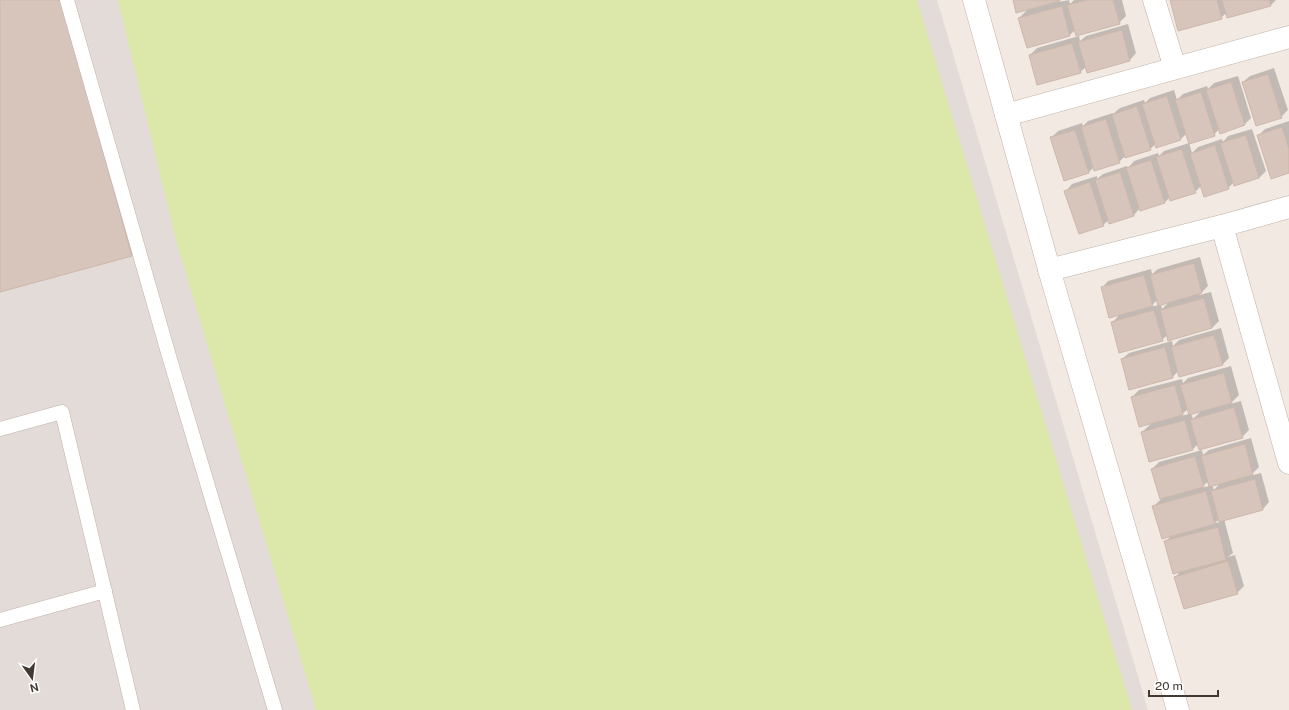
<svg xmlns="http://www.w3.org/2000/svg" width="1289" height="710" viewBox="0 0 1289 710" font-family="'Public Sans',sans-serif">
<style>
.industrial{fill:#e3dbd8}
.green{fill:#dce8a9}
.shadow{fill:#0003;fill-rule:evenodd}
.building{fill:#d7c4ba;stroke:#ceb7ab}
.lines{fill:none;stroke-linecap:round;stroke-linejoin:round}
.service-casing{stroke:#c0b2a8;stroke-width:15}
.minor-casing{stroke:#c0b2a8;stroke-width:23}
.tertiary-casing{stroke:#c0b2a8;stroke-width:23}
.service{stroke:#fff;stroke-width:14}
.minor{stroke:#fff;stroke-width:22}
.tertiary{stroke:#fff;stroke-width:22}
</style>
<rect width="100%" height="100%" fill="#f2e9e2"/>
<path class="industrial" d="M0 0H937L1148 710H0Z"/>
<path class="green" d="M118 0H917L1132 710H316L176 240Z"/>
<g class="shadow">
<path d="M0 0H74L141 245 131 255 0 291Z"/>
<path d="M1014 0H1060L1058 2 1069 0 1070 4 1074 0H1122L1126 16 1119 23 1075 30 1070 35 1019 18 1028 9Z"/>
<path d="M1171 0H1276L1271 5 1227 12 1221 18Z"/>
<path d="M1128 24 1136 53 1130 60 1086 67 1080 72 1030 55 1037 48 1079 36 1080 41 1086 36Z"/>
<path d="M1274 68 1288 110 1281 117 1243 82 1250 76Z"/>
<path d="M1238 76 1251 118 1245 124 1219 129 1214 135 1187 133 1181 139 1157 147 1156 144 1150 149 1126 155 1119 162 1094 167 1089 172 1065 180 1051 138 1058 131 1082 123 1083 126 1088 121 1113 113V114L1120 108 1144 100 1145 103 1150 98 1174 90 1177 100 1183 94 1207 86 1208 89 1214 83Z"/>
<path d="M1289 121V172L1258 136 1265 129Z"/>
<path d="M1252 129 1266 171 1259 178 1235 185 1234 182 1228 188 1201 186 1195 192 1170 197 1165 202 1140 208 1134 215 1109 223V220L1103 225 1066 191 1072 184 1097 176V179L1103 174 1127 166 1128 168 1134 161 1158 153 1159 156 1164 151 1189 143 1192 153 1198 147 1222 139 1223 142 1228 136Z"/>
<path d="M1200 257 1208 286 1199 295 1211 292 1219 321 1212 328 1168 334 1162 340 1112 323 1121 313 1102 288 1108 281 1151 269 1152 274 1158 269ZM1157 300 1159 305 1150 307ZM1170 301 1162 309 1161 304Z"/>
<path d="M1221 328 1229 358 1222 365 1178 371 1173 377 1130 389 1122 359 1129 353 1172 341 1173 346 1179 340Z"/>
<path d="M1231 366 1239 395 1230 404 1241 401 1249 430 1242 437 1198 444 1193 449 1150 461 1142 432 1152 423 1132 397 1139 390 1182 379 1183 383 1188 378ZM1188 409 1189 414 1180 416ZM1201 411 1193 419 1191 413Z"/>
<path d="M1251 438 1259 467 1250 476 1261 473 1269 502 1263 509 1224 519 1233 553 1228 557 1235 555 1244 586 1237 593 1175 577 1181 571 1166 541 1171 536 1154 506 1161 499 1152 469 1159 462 1202 450 1203 455 1209 450ZM1209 481 1210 486 1201 488 1205 484ZM1221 482 1214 490 1212 485ZM1220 518 1221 522 1215 523Z"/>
</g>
<g class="building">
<path d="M0 0H61L132 256 0 292Z"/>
<path d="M1013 0H1060V1L1016 13Z"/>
<path d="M1087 0H1113L1120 24 1076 36 1067 5Z"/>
<path d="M1170 0H1217L1222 19 1178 31Z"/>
<path d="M1222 0H1269L1271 6 1227 18Z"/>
<path d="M1062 6 1070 36 1027 48 1018 18Z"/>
<path d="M1122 30 1130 61 1087 73 1078 42Z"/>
<path d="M1072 43 1081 73 1037 85 1029 55Z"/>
<path d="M1268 74 1282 118 1256 126 1242 82Z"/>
<path d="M1231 82 1245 125 1220 134 1206 90Z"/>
<path d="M1201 92 1215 136 1189 144 1175 100Z"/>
<path d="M1167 96 1181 140 1156 148 1142 104Z"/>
<path d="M1137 106 1151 150 1125 158 1112 115Z"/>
<path d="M1106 119 1120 163 1094 171 1081 127Z"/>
<path d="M1282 127 1289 149V173L1271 179 1257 135Z"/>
<path d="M1075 130 1089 173 1064 181 1050 137Z"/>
<path d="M1246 135 1259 178 1234 186 1220 143Z"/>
<path d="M1215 145 1229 189 1204 197 1190 154Z"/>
<path d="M1182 149 1196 193 1170 201 1156 157Z"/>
<path d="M1151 160 1165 203 1140 211 1126 168Z"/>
<path d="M1120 172 1134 216 1109 224 1095 180Z"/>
<path d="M1090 182 1104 226 1079 234 1064 191Z"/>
<path d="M1194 263 1202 293 1158 306 1150 275Z"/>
<path d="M1144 275 1153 306 1109 318 1101 287Z"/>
<path d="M1204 298 1212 328 1168 341 1160 310Z"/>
<path d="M1154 310 1163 341 1119 353 1111 322Z"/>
<path d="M1214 335 1223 365 1179 377 1171 347Z"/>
<path d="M1165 347 1173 378 1129 390 1121 359Z"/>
<path d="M1224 373 1232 403 1189 415 1180 385Z"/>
<path d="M1175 385 1183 415 1139 427 1131 397Z"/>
<path d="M1234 407 1243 438 1199 450 1190 420Z"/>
<path d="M1185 420 1193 450 1149 462 1141 432Z"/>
<path d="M1245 444 1253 475 1209 487 1201 456Z"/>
<path d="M1195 456 1204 487 1160 499 1151 469Z"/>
<path d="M1255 479 1263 510 1219 522 1211 491Z"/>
<path d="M1206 491 1215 524 1162 539 1152 506Z"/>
<path d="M1218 527 1226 560 1173 574 1164 541Z"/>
<path d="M1228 561 1238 594 1184 609 1174 577Z"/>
</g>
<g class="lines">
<defs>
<g id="service">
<path d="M67 0 169 356 275 710"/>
<path d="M0 429 62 412 133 710"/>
<path d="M0 620 105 591"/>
</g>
<g id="minor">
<path d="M1154 0 1175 68"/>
<path d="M1006 115 1289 37"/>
<path d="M1222 226 1289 463"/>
<path d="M1049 270 1222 226 1289 207"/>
</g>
<path id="tertiary" d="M974 0 1053 283 1178 710"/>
</defs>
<use href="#service" class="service-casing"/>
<use href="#minor" class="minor-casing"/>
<use href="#tertiary" class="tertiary-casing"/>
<use href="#service" class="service"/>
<use href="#minor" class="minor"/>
<use href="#tertiary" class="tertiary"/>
</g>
<g transform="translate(32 678) rotate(166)" stroke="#ffffff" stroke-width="3" paint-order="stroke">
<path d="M0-3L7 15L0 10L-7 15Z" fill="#433933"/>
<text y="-6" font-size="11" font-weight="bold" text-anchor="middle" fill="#433933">N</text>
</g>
<path d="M1149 690v6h69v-6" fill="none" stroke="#433933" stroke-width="2"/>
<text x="1155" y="690" font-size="12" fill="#433933" stroke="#ffffff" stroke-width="3" paint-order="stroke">20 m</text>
</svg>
